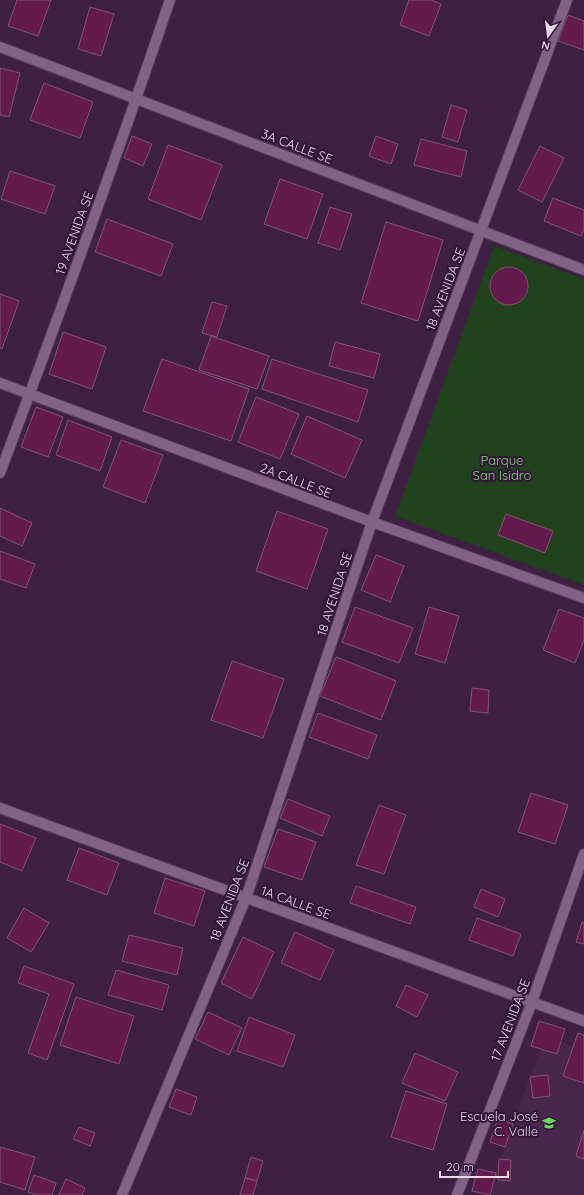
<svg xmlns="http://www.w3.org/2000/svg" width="584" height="1195" viewBox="0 0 584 1195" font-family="Quicksand,sans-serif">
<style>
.built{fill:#48264e}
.green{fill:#20421d}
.building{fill:#631b4e;stroke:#825672}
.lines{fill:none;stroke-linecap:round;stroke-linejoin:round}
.street-casing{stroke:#573d5b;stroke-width:12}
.street{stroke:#836288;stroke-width:10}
.labels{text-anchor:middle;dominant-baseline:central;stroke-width:4;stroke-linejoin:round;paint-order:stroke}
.street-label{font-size:13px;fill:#ead8ed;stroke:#321637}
.park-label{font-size:13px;fill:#86d97c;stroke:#321637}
.poi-label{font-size:13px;fill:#ead8ed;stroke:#321637;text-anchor:end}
</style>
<rect width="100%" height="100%" fill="#3d2042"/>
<path class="built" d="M545 1036 584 1050V1195H487Z"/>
<path class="green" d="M494 246 584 279V585L395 516Z"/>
<g class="building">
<path d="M17 0H51L38 36 8 26Z"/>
<path d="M409 0H431L441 4 429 36 400 25Z"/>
<path d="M90 7 114 14 101 56 78 49Z"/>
<path d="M568 15 584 21V50L558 41Z"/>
<path d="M0 68 20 73 9 117 0 115Z"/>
<path d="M44 83 93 102 80 138 30 120Z"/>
<path d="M451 105 467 110 458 142 442 137Z"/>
<path d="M132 136 152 144 143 166 124 158Z"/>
<path d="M376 136 398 144 391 164 369 156Z"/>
<path d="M421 139 467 151 461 177 414 165Z"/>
<path d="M168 145 222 165 201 220 148 199Z"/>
<path d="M540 146 564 158 542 202 518 190Z"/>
<path d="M10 171 55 186 45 214 1 199Z"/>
<path d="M280 179 323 194 307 239 264 224Z"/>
<path d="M553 198 584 210V229L581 236 544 221Z"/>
<path d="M330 207 352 214 340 250 318 243Z"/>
<path d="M107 219 173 244 161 276 95 252Z"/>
<path d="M386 222 443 240 418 321 361 303Z"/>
<circle cx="509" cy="286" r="19"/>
<path d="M0 294 19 301 2 349 0 348Z"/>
<path d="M212 302 227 306 217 337 202 333Z"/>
<path d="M63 332 106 347 92 389 49 374Z"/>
<path d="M211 336 269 356 257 389 199 370Z"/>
<path d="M335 342 380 354 374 378 329 366Z"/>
<path d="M162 359 249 389 231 441 143 411Z"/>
<path d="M272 359 368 390 358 422 262 389Z"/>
<path d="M256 397 299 414 280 459 238 442Z"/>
<path d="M36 407 63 417 48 457 21 447Z"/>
<path d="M307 416 362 440 345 478 291 454Z"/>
<path d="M68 420 112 437 100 471 56 455Z"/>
<path d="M121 440 163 455 145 503 103 487Z"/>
<path d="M0 508 32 523 22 546 0 536Z"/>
<path d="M277 511 328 529 307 589 256 571Z"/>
<path d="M506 514 553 531 545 553 498 535Z"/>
<path d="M0 551 35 564 26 588 0 579Z"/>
<path d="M376 555 404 566 390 602 361 590Z"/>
<path d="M355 607 413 628 399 663 342 642Z"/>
<path d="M429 607 459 616 445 663 415 654Z"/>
<path d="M559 609 584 618V640L575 663 543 650Z"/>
<path d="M336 657 396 681 381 720 320 696Z"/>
<path d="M232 661 284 679 263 738 211 720Z"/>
<path d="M472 688 489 690 488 713 470 711Z"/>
<path d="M318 713 377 735 368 759 309 737Z"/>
<path d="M531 793 568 805 555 844 518 832Z"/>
<path d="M288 799 330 816 322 836 280 818Z"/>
<path d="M379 805 406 815 384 874 356 865Z"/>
<path d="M0 824 36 838 22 871 0 862Z"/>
<path d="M278 829 316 842 302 880 264 867Z"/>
<path d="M79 848 119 863 107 895 67 880Z"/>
<path d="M165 878 205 891 194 926 154 913Z"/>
<path d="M356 886 416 907 410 924 350 903Z"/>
<path d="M481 889 505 899 498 917 474 907Z"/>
<path d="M24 908 49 923 31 952 7 938Z"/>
<path d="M477 918 521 934 513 956 469 940Z"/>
<path d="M582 922 584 923V944L576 942Z"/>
<path d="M295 932 334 950 320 980 281 963Z"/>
<path d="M129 935 183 948 177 975 122 961Z"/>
<path d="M243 937 274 952 252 999 221 983Z"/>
<path d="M24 966 74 984 47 1060 28 1053 49 994 18 983Z"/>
<path d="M116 970 169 985 162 1010 108 995Z"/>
<path d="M406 985 428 995 417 1017 396 1006Z"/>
<path d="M76 997 134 1016 119 1064 60 1045Z"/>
<path d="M208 1012 242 1028 229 1055 195 1039Z"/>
<path d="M249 1017 295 1035 283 1067 237 1051Z"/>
<path d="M539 1021 565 1029 557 1054 531 1046Z"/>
<path d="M578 1033 584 1035V1083L563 1076Z"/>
<path d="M415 1053 458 1072 445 1101 402 1083Z"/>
<path d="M548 1075 550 1096 533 1098 530 1077Z"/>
<path d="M176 1089 197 1097 191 1115 169 1107Z"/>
<path d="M406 1091 447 1104 433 1150 391 1137Z"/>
<path d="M498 1118 513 1124 505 1147 490 1142Z"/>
<path d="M79 1127 95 1133 90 1146 73 1139Z"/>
<path d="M584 1130V1159L576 1156Z"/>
<path d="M0 1147 35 1157 25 1190 0 1182Z"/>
<path d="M251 1157 263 1161 257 1181 245 1178Z"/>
<path d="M499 1159 511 1160 510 1181 498 1180Z"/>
<path d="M478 1169 496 1173 490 1195 472 1191Z"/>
<path d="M34 1175 56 1183 52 1195H37L28 1192Z"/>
<path d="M245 1178 257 1181 253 1195H240Z"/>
<path d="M66 1179 85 1188 82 1195H59Z"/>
</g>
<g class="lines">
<defs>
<g id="street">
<path d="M0 47 584 270"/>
<path d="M0 383 372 522 584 598"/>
<path d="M0 473C59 316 116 159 170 0"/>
<path d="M0 808 584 1021"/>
<path d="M122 1195 246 898 372 522 567 0"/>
<path d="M457 1195 532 1002 584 854"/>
</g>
</defs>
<use href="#street" class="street-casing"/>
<use href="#street" class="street"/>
</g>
<defs>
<symbol id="school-bare" viewBox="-9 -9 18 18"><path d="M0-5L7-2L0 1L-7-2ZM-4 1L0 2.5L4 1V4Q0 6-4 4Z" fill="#6dd361" stroke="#321637" stroke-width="2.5" paint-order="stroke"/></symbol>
</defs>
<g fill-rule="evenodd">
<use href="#school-bare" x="539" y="1113" width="20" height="20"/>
</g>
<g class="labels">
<g class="street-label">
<text transform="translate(297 146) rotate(21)">3A CALLE SE</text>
<text transform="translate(74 233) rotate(-70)">19 AVENIDA SE</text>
<text transform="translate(445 289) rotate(-69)">18 AVENIDA SE</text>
<text transform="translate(296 480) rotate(21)">2A CALLE SE</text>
<text transform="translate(334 594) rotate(-72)">18 AVENIDA SE</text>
<text transform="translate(229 900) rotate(-69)">18 AVENIDA SE</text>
<text transform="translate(296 902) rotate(20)">1A CALLE SE</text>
<text transform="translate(510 1020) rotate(-69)">17 AVENIDA SE</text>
</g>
<g class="park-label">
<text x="502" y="460">Parque<tspan x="502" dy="15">San Isidro</tspan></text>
</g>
<g class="poi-label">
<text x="538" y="1116">Escuela José<tspan x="538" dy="15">C. Valle</tspan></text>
</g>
</g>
<g transform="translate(548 36) rotate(194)" stroke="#321637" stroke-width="3" paint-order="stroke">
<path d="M0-3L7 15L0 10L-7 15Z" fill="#ead8ed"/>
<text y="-6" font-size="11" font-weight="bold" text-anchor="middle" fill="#ead8ed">N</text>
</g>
<path d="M440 1171v6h68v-6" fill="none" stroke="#ead8ed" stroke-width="2"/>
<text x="446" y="1171" font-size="12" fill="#ead8ed" stroke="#321637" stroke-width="3" paint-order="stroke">20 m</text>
</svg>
